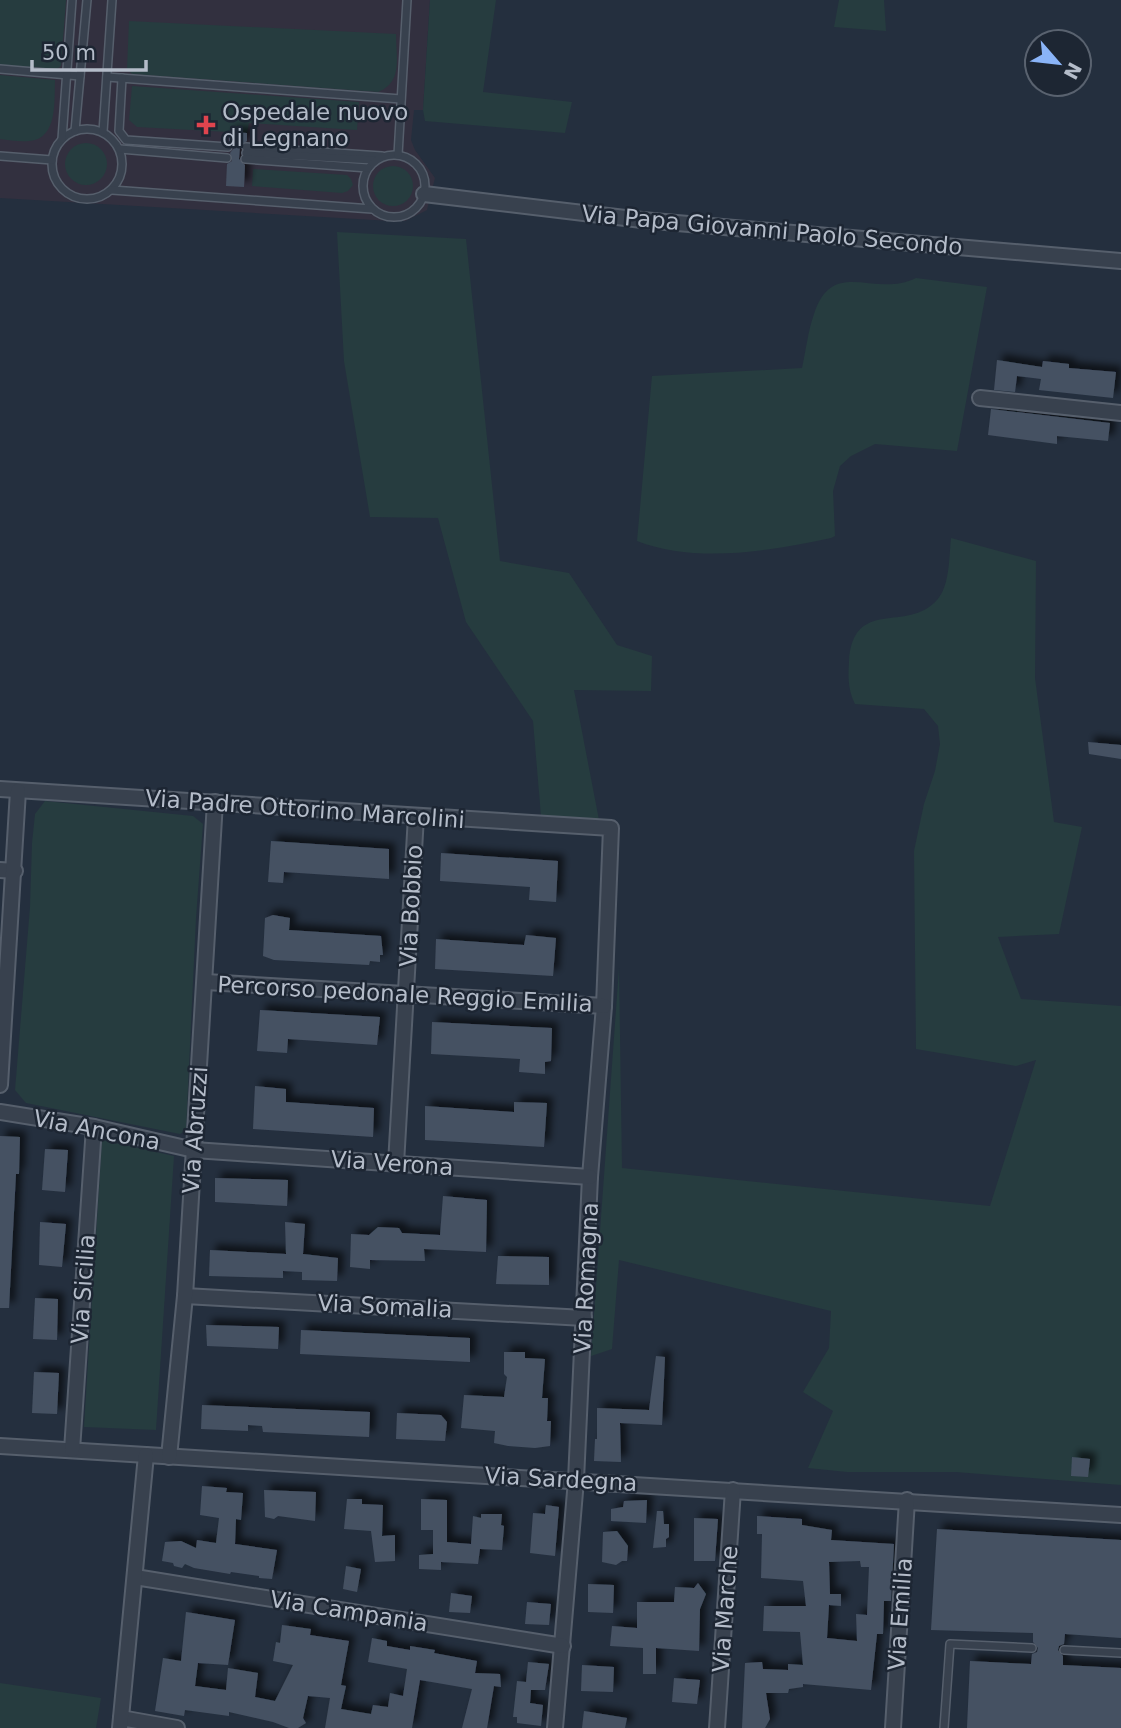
<svg xmlns="http://www.w3.org/2000/svg" width="1121" height="1728" viewBox="0 0 1121 1728" font-family="'DejaVu Sans',sans-serif">
<style>
.medical{fill:#32303f}
.green{fill:#263c3f}
.building{fill:#455162;fill-rule:evenodd;filter:url(#shadow)}
.lines{fill:none;stroke-linecap:round;stroke-linejoin:round}
.lane-casing{stroke:#565f6c;stroke-width:10}
.street-casing{stroke:#565f6c;stroke-width:18}
.lane{stroke:#38414e;stroke-width:7}
.street{stroke:#38414e;stroke-width:14}
.health-dot{fill:#e0444e;stroke:#1d2633;stroke-width:2.5}
.labels{text-anchor:middle;dominant-baseline:central;stroke-width:5;stroke-linejoin:round;paint-order:stroke}
.poi-label{font-size:23px;fill:#b4bcc9;stroke:#1d2633;text-anchor:start}
.street-label{font-size:23px;fill:#b4bcc9;stroke:#1d2633}
</style>
<defs>
<filter id="shadow"><feDropShadow dx="6" dy="-6" stdDeviation="3.5" flood-color="#0009"/></filter>
</defs>
<rect width="100%" height="100%" fill="#242f3e"/>
<path class="medical" d="M0 0H430L423 110H414L411 140 415 150 435 178 427 210 405 221H391L0 198Z"/>
<g class="green">
<path d="M0 0H66L61 66 57 69 0 65Z"/>
<path d="M430 0H496L483 92 572 102 565 133 425 121 423 110Z"/>
<path d="M839 0H884L886 31 834 27Z"/>
<path d="M129 21 396 34C396 58 403 82 378 92L132 74 127 69Z"/>
<path d="M0 75 55 80C54 101 58 139 29 141 19 142 9 140 0 139Z"/>
<path d="M132 86 359 102 357 130 249 123 247 133 137 127 129 120Z"/>
<circle cx="86" cy="164" r="21"/>
<circle cx="393" cy="186" r="20"/>
<path d="M253 169 347 175 351 179 353 185 348 191 342 193 252 186Z"/>
<path d="M337 232 466 239 500 561 569 573 617 645 652 656 651 691 574 690 599 820 541 816 533 721 466 622 438 518 370 517 344 361Z"/>
<path d="M916 278 987 287 957 451 875 444 851 456 840 466 833 491 835 536 831 538C770 551 696 564 637 541L652 376 802 368C806 350 808 331 814 314 833 256 874 299 916 278Z"/>
<path d="M951 538 1036 561 1035 678 1054 822 1082 827 1059 934 998 937 1021 999 1121 1006V1485L956 1472H847L808 1468 833 1411 803 1392 829 1348 831 1311 619 1260 612 1349 591 1356 619 968 622 1168 990 1206 1036 1060 1016 1066 916 1049 914 851 924 804 935 771 940 744 938 726 924 709 855 704C848 690 848 677 849 662 853 596 907 634 937 600 950 586 949 557 951 538Z"/>
<path d="M45 801 193 816 203 824 196 918 186 1130 180 1134 26 1103 15 1090 30 907 32 843 35 814Z"/>
<path d="M102 1140 174 1156 156 1430 84 1427Z"/>
<path d="M0 1683 101 1698 96 1728H0Z"/>
</g>
<g class="building">
<path d="M229 132 247 133V141L240 146 239 159 245 165 244 187 226 186 227 164 232 161 230 153 234 148 233 144 229 141Z"/>
<path d="M997 360 1042 367 1043 361 1069 364V368L1116 372 1113 398 1039 390 1041 379 1017 376 1015 392 994 390Z"/>
<path d="M991 409 1110 423 1108 441 1057 436V444L988 435Z"/>
<path d="M1088 742 1121 745V759L1089 754Z"/>
<path d="M271 841 389 849V879L284 872 283 883 268 882Z"/>
<path d="M441 853 558 861 556 902 529 900 530 887 440 881Z"/>
<path d="M273 915 290 918 289 930 381 936 383 955H380V962L370 961 369 965 274 960 263 956 265 918Z"/>
<path d="M526 935 556 938 553 976 435 969 436 939 524 945Z"/>
<path d="M260 1010 380 1017 377 1045 288 1039 287 1053 257 1051Z"/>
<path d="M432 1022 552 1028 551 1061 545 1062V1074L519 1072 520 1059 431 1054Z"/>
<path d="M255 1086 286 1089V1102L374 1108 373 1137 253 1129Z"/>
<path d="M514 1102 547 1103 544 1147 425 1140V1106L514 1112Z"/>
<path d="M0 1136 20 1137 19 1174H16L9 1308H0Z"/>
<path d="M45 1149 68 1150 65 1192 42 1190Z"/>
<path d="M215 1178 288 1180 287 1206 215 1202Z"/>
<path d="M443 1196 487 1200 486 1252 424 1249 425 1261 370 1260V1269L350 1267 351 1234 369 1235 378 1227 399 1228 402 1233 440 1235Z"/>
<path d="M40 1222 66 1224 62 1267 39 1265Z"/>
<path d="M285 1222 305 1224 303 1254 338 1258 337 1281 302 1280V1272L283 1271V1278L209 1276 210 1250 286 1254Z"/>
<path d="M498 1256 549 1257V1285L496 1284Z"/>
<path d="M35 1298 58 1299 57 1340 33 1339Z"/>
<path d="M206 1325 279 1327 278 1349 207 1346Z"/>
<path d="M301 1330 470 1338V1362L300 1354Z"/>
<path d="M504 1352H525V1358L545 1359 542 1398H548L547 1421H551L550 1446 535 1448 508 1446 494 1443 495 1431 461 1428 464 1395 504 1397 507 1377 504 1374Z"/>
<path d="M656 1356 665 1357 662 1425 620 1423 621 1462 594 1461 595 1439H597V1408L649 1410Z"/>
<path d="M34 1372 59 1373 57 1414 32 1413Z"/>
<path d="M202 1405 370 1412 369 1437 263 1432 262 1426 248 1425V1431L201 1429Z"/>
<path d="M397 1413 441 1415 447 1422 445 1441 396 1439Z"/>
<path d="M1072 1457 1090 1459 1088 1477 1071 1476Z"/>
<path d="M202 1486 227 1488 226 1492 243 1493 241 1520 236 1519 235 1544 277 1550 272 1579 259 1578V1576L231 1572 230 1574 194 1568 185 1564 182 1568 174 1566 173 1563 162 1561 165 1542 181 1541 196 1548 197 1540 216 1543 219 1518 200 1515Z"/>
<path d="M264 1490 316 1492 315 1521 278 1516 274 1519 265 1517Z"/>
<path d="M347 1499H362V1504L383 1505 382 1536 395 1535V1561L375 1562 371 1531 344 1529Z"/>
<path d="M421 1499 447 1500V1542L471 1544 473 1516 481 1518V1514H502L501 1525 504 1526 502 1550 480 1549 478 1564 441 1562V1570L419 1569V1555L433 1554V1530H421Z"/>
<path d="M647 1500 646 1523 611 1521V1509L623 1507 624 1501Z"/>
<path d="M546 1505 559 1507 555 1556 530 1553 533 1513 545 1514Z"/>
<path d="M657 1511H663L664 1524H669V1537L666 1539V1547L653 1548Z"/>
<path d="M757 1516 802 1519V1525L832 1530 831 1540 894 1544 891 1601H884L883 1634H877L871 1690 803 1684V1687L789 1689 788 1693H766L770 1719 765 1728H742L745 1663 762 1662 763 1669 788 1670V1664L803 1665 800 1632 763 1631 764 1606H806L803 1581 761 1578 762 1534H757ZM860 1561 861 1567H869L867 1615 856 1614 857 1641 827 1638 829 1605 841 1606V1594H830L829 1562Z"/>
<path d="M694 1518 718 1519 715 1561H694Z"/>
<path d="M937 1529 1121 1540V1638L1065 1634 1064 1644 1059 1646 1058 1650 1063 1656V1665L1121 1668V1728H967L970 1661 1031 1664 1032 1654 1037 1652 1038 1648 1033 1642V1633L931 1630Z"/>
<path d="M617 1531 628 1546 627 1561H622L616 1565 602 1562 603 1532Z"/>
<path d="M346 1566 361 1569 357 1592 343 1589Z"/>
<path d="M698 1583 706 1594 700 1609 699 1651 656 1648V1674H643V1648L610 1646 612 1626 637 1628V1602H674L675 1587 694 1588Z"/>
<path d="M588 1584 614 1585 613 1613 588 1612Z"/>
<path d="M451 1593 472 1596 470 1613 449 1612Z"/>
<path d="M527 1602 551 1604 549 1625 525 1624Z"/>
<path d="M186 1612 235 1620 228 1665 198 1663 195 1686 226 1690 228 1668 258 1673 255 1697 275 1701 293 1665 273 1661 276 1642 280 1643 282 1625 311 1629 310 1635 349 1641 341 1685 346 1686 341 1709 371 1714 373 1705 388 1707 390 1693 403 1696 407 1669 368 1662 372 1638 387 1641V1646L410 1650V1646L435 1650 434 1653 477 1661 475 1673 500 1674 501 1687 494 1686 487 1728H462L472 1689 420 1680 412 1728H325L330 1698 308 1696 303 1718 306 1723 298 1728H289L273 1722 229 1712V1716L185 1710 184 1716 155 1711 163 1658 181 1661Z"/>
<path d="M528 1662 549 1664 545 1690H531L530 1703 543 1705 541 1726 517 1723V1717H513L517 1681 526 1682Z"/>
<path d="M582 1665 614 1667 613 1692 581 1691Z"/>
<path d="M674 1678 700 1680 697 1704 672 1702Z"/>
<path d="M584 1711 627 1718 625 1728H582Z"/>
</g>
<g class="lines">
<defs>
<g id="lane">
<path d="M0 69 80 76"/>
<path d="M107 77 401 99"/>
<path d="M122 78 119 131 126 140 228 147"/>
<circle cx="87" cy="164" r="35"/>
<path d="M75 131 87 0"/>
<path d="M103 132 112 0"/>
<path d="M62 139 72 0"/>
<path d="M246 147 382 156"/>
<path d="M120 149 227 158"/>
<path d="M246 153 373 160"/>
<circle cx="394" cy="186" r="31"/>
<path d="M398 155 407 0"/>
<path d="M0 156 52 160"/>
<path d="M245 159 368 168"/>
<path d="M112 190 372 209"/>
<path d="M1064 1650 1121 1653"/>
<path d="M944 1728 950 1644 1032 1648"/>
</g>
<g id="street">
<path d="M424 194 642 220 1121 261"/>
<path d="M980 398 1121 413"/>
<path d="M0 789 611 828 604 1006 590 1177 576 1480 555 1728"/>
<path d="M0 870 15 871"/>
<path d="M206 982 604 1006"/>
<path d="M0 1085 18 791"/>
<path d="M0 1112 94 1127 194 1150 590 1177"/>
<path d="M396 1164 416 816"/>
<path d="M185 1296 584 1318"/>
<path d="M0 1446 1121 1515"/>
<path d="M72 1450 94 1127"/>
<path d="M169 1457 185 1296 215 802"/>
<path d="M135 1577 563 1646"/>
<path d="M121 1718 177 1728"/>
<path d="M120 1728 146 1455"/>
<path d="M717 1728 733 1490"/>
<path d="M893 1728 907 1500"/>
</g>
</defs>
<use href="#lane" class="lane-casing"/>
<use href="#street" class="street-casing"/>
<use href="#lane" class="lane"/>
<use href="#street" class="street"/>
</g>
<path class="health-dot" d="M202.5 114.5h7v7h7v7h-7v7h-7v-7h-7v-7h7z"/>
<g class="labels">
<g class="poi-label">
<text x="222" y="112">Ospedale nuovo<tspan x="222" dy="26">di Legnano</tspan></text>
</g>
<g class="street-label">
<text transform="translate(772 230) rotate(5)">Via Papa Giovanni Paolo Secondo</text>
<text transform="translate(305 809) rotate(4)">Via Padre Ottorino Marcolini</text>
<text transform="translate(411 906) rotate(-87)">Via Bobbio</text>
<text transform="translate(405 994) rotate(3)">Percorso pedonale Reggio Emilia</text>
<text transform="translate(97 1130) rotate(11)">Via Ancona</text>
<text transform="translate(195 1130) rotate(-86)">Via Abruzzi</text>
<text transform="translate(392 1163) rotate(4)">Via Verona</text>
<text transform="translate(586 1278) rotate(-87)">Via Romagna</text>
<text transform="translate(83 1289) rotate(-86)">Via Sicilia</text>
<text transform="translate(385 1306) rotate(3)">Via Somalia</text>
<text transform="translate(561 1479) rotate(3)">Via Sardegna</text>
<text transform="translate(725 1609) rotate(-86)">Via Marche</text>
<text transform="translate(349 1611) rotate(9)">Via Campania</text>
<text transform="translate(900 1614) rotate(-86)">Via Emilia</text>
</g>
</g>
<g transform="translate(1058 63) rotate(118)"><circle r="33" fill="#1d2633" stroke="#59626f" stroke-width="2"/>
<path d="M0-5L12 26L0 18L-12 26Z" fill="#8ab4f8"/>
<text y="-10" font-size="19" font-weight="bold" text-anchor="middle" fill="#b4bcc9">N</text>
</g>
<path d="M32 60v10h114v-10" fill="none" stroke="#b4bcc9" stroke-width="3.5"/>
<text x="42" y="60" font-size="21" fill="#b4bcc9" stroke="#1d2633" stroke-width="5" paint-order="stroke">50 m</text>
</svg>
